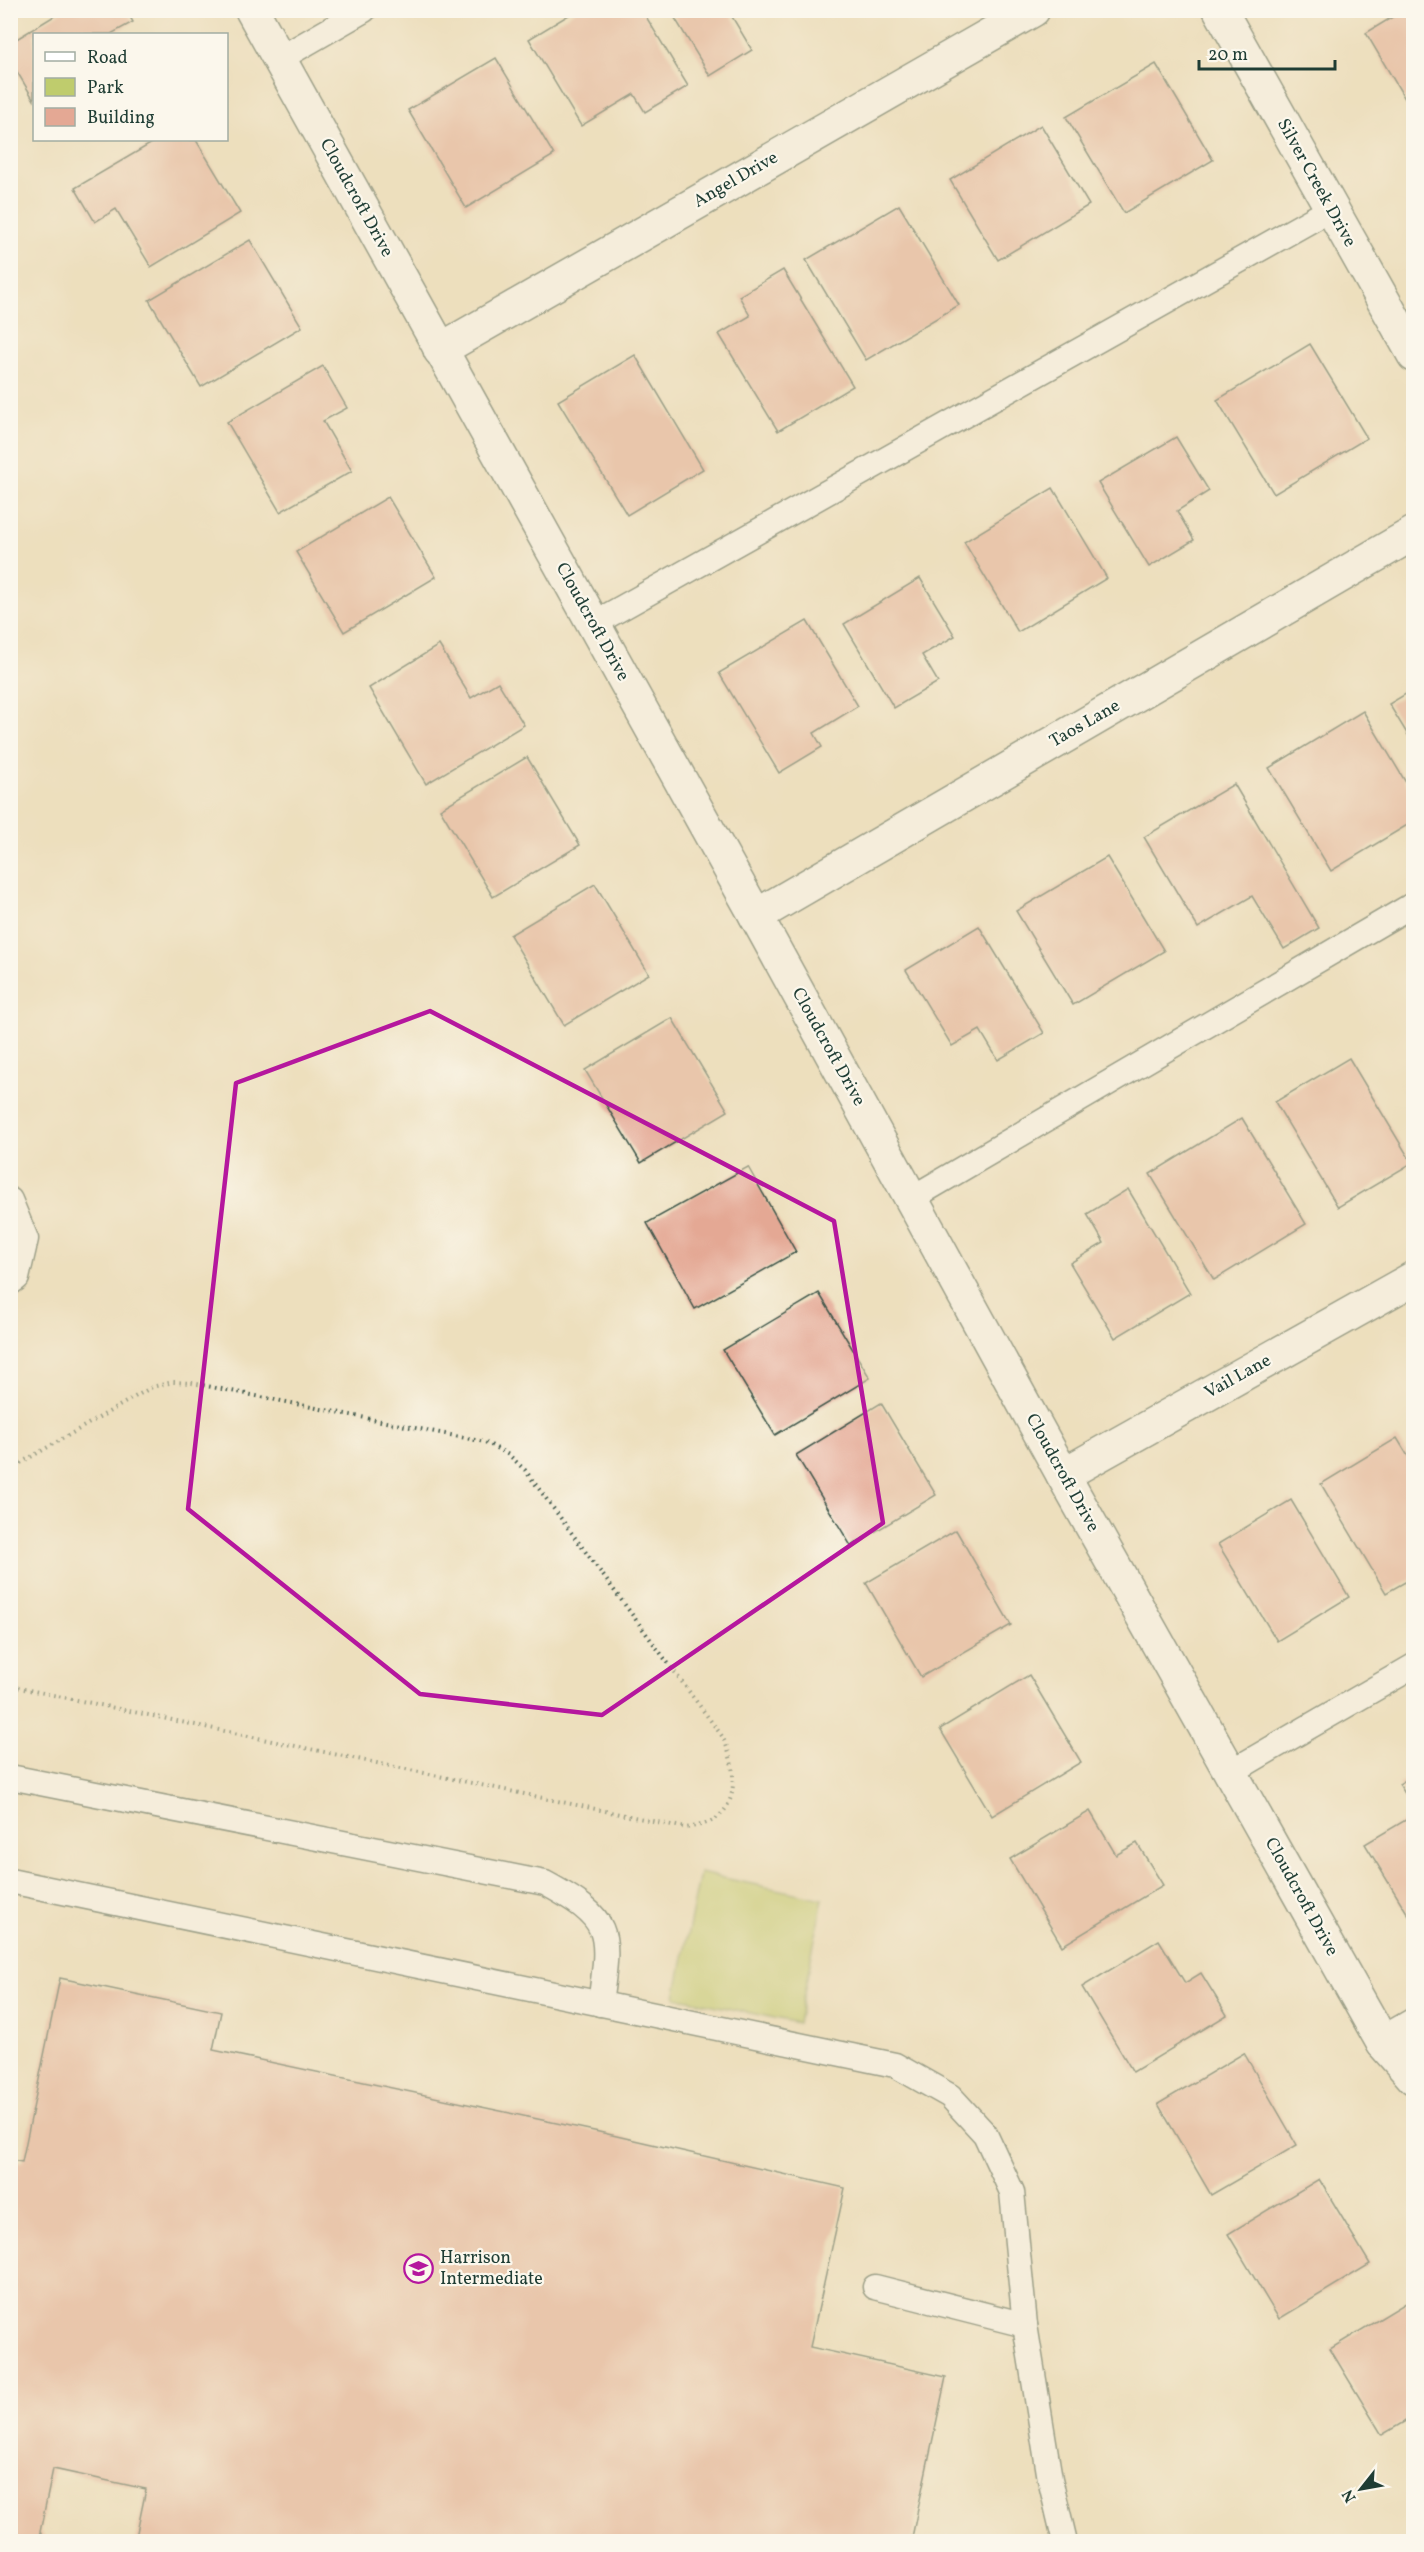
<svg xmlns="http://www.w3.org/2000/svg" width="1424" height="2552" viewBox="0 0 1424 2552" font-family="Vollkorn,serif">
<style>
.green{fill:#bfcc6d;stroke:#6f8450;stroke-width:1.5}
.building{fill:#e4a894}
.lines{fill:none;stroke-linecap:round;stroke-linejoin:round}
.lane-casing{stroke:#3e5549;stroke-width:27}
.street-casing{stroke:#3e5549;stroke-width:36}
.path{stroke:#3e5549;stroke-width:4;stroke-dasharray:1.5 4.5;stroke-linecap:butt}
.lane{stroke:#fff;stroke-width:24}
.street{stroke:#fff;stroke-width:33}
.marked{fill:none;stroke:#b5179e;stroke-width:4.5;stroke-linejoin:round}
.labels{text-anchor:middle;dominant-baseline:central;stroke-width:4.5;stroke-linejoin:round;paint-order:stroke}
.street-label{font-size:18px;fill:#1f3d34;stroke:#fbf7ec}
.poi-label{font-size:18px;fill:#1f3d34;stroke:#fbf7ec;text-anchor:start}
</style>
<rect width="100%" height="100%" fill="#fbf7ec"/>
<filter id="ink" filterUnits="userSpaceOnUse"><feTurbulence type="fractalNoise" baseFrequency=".0167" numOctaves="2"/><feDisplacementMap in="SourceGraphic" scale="12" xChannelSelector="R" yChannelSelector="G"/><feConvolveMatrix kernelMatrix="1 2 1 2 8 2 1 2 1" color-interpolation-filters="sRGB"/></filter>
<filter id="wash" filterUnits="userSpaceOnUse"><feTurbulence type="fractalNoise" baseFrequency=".008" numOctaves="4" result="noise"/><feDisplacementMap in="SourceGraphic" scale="24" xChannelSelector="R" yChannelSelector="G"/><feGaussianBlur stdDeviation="1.35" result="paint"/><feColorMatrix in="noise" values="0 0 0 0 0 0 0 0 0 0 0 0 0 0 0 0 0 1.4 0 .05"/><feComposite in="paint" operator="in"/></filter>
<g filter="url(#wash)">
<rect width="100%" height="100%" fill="#eddfbd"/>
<path class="green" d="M700 1873 823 1899 798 2023 675 1997Z"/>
<g id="blocks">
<g class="building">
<path d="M64 10H126L133 22 111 34H34V100L10 60V43Z"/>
<path d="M577 10H642L688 86 645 112 634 94 581 126 529 39Z"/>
<path d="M670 10H728L752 50 710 76Z"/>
<path d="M1404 10H1414V114L1366 33Z"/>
<path d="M496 58 554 155 466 208 408 110Z"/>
<path d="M1156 64 1213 160 1124 213 1066 117Z"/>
<path d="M1041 125 1089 205 998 260 950 180Z"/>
<path d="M157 140H196L240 213 151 267 116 209 95 222 75 188Z"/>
<path d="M899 205 959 305 866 360 806 260Z"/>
<path d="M250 240 302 327 201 387 149 300Z"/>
<path d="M783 270 853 386 778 431 719 334 750 316 739 296Z"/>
<path d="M1310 344 1367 438 1274 494 1217 400Z"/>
<path d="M635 355 703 469 627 515 558 401Z"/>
<path d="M323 366 347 408 323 421 352 471 280 512 227 422Z"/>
<path d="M1176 437 1209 491 1177 511 1194 540 1149 567 1098 483Z"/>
<path d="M1053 488 1107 578 1018 632 964 542Z"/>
<path d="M388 497 436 577 344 632 296 552Z"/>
<path d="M920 578 955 636 922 655 938 682 894 708 844 624Z"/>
<path d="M807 621 858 706 814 733 822 747 779 773 719 673Z"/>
<path d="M439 645 471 698 498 682 524 725 426 784 369 688Z"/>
<path d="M1414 689V745L1389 704Z"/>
<path d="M1363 711 1414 796V821L1331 871 1269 768Z"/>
<path d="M527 757 580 845 493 897 440 809Z"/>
<path d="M1234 784 1319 928 1284 949 1252 896 1198 928 1144 837Z"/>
<path d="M1107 857 1164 951 1073 1005 1016 911Z"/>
<path d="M595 884 649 974 564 1025 510 935Z"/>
<path d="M979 926 1044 1033 998 1060 980 1030 952 1046 906 970Z"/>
<path d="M672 1018 728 1111 641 1163 585 1070Z"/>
<path d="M1349 1058 1412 1163 1338 1207 1275 1102Z"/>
<path d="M1242 1118 1306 1224 1214 1280 1150 1174Z"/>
<path d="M748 1167 796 1252 695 1309 647 1223Z"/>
<path d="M1128 1189 1190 1293 1115 1338 1070 1263 1104 1243 1087 1214Z"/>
<path d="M819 1293 870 1378 775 1435 723 1350Z"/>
<path d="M881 1403 936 1495 851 1546 796 1455Z"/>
<path d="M1397 1438 1414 1466V1529L1410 1531 1414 1536V1577L1386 1593 1321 1484Z"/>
<path d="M1291 1500 1349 1597 1277 1641 1218 1544Z"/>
<path d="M956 1530 1011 1625 921 1677 866 1583Z"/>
<path d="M1029 1675 1081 1762 992 1816 940 1729Z"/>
<path d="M1414 1775V1808L1399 1784Z"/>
<path d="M1090 1811 1116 1855 1137 1843 1163 1885 1062 1946 1010 1859Z"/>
<path d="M1414 1815V1914L1409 1916 1365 1844Z"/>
<path d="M1159 1940 1185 1983 1201 1973 1227 2015 1133 2072 1082 1987Z"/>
<path d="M60 1978 221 2012 213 2050 599 2132 845 2188 810 2347 946 2377 911 2542H135L146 2489 53 2469 40 2532 46 2542H10V2160L22 2162Z"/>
<path d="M1244 2053 1297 2145 1211 2195 1158 2104Z"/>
<path d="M1319 2179 1370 2264 1279 2319 1228 2234Z"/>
<path d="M1414 2298V2416L1382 2435 1330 2349Z"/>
</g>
</g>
</g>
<g filter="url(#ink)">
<use href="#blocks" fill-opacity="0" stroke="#3e5549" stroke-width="1.5"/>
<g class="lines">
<defs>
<g id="lane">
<path d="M279 59 364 10"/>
<path d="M593 624 1331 209"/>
<path d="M912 1198 1414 904"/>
<path d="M10 1200 26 1239 17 1278 10 1283"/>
<path d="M1231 1772 1414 1666"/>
<path d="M10 1777 545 1883C613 1920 610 1931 600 2004"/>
<path d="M10 1881 895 2065 950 2096 985 2134 1012 2192 1025 2325 1050 2479 1065 2542"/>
<path d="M875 2287 1025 2325"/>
</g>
<g id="street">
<path d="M252 10 756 916 1063 1475 1383 2043 1414 2078"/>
<path d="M1220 10 1414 355"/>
<path d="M440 350 1033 10"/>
<path d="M756 916 1414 533"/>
<path d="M1063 1475 1414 1278"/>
<path d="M1383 2043 1414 2025"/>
</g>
</defs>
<use href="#lane" class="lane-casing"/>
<use href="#street" class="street-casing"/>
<path class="path" d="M10 1469 152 1387 173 1382 192 1383 485 1442 509 1455 525 1470 722 1736C734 1759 741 1798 718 1817 709 1824 697 1826 686 1828L10 1686"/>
<use href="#lane" class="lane"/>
<use href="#street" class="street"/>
</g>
</g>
<path d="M0 0H1424V2552H0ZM430 1011 834 1221 883 1523 602 1715 420 1694 188 1509 236 1083Z" fill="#eddfbd" fill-opacity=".55" fill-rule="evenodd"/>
<path class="marked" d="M430 1011 834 1221 883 1523 602 1715 420 1694 188 1509 236 1083Z"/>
<defs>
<symbol id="school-ring" viewBox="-11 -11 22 22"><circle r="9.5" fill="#fbf7ec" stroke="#b5179e" stroke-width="1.5"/><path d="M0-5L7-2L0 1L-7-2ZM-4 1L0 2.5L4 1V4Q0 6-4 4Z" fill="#b5179e"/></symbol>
</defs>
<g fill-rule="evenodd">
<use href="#school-ring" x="402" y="2252" width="33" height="33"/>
</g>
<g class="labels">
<g class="street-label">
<text transform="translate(736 180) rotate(-30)">Angel Drive</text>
<text transform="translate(1316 183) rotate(61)">Silver Creek Drive</text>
<text transform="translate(356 198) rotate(61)">Cloudcroft Drive</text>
<text transform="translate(592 622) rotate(61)">Cloudcroft Drive</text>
<text transform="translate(1085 724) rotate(-30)">Taos Lane</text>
<text transform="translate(828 1047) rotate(61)">Cloudcroft Drive</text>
<text transform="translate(1238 1377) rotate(-29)">Vail Lane</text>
<text transform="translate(1062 1473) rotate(61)">Cloudcroft Drive</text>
<text transform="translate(1301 1897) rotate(61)">Cloudcroft Drive</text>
</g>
<g class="poi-label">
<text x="440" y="2258">Harrison<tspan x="440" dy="21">Intermediate</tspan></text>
</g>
</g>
<rect width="1424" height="2552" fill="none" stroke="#fbf7ec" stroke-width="36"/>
<rect x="33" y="33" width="195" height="108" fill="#fbf7ec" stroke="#a3ada2" stroke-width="1.5"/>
<rect x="45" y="52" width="30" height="9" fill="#ffffff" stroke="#a3ada2" stroke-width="1.5"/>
<text x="87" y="63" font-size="18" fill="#1f3d34">Road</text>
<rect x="45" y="78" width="30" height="18" fill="#bfcc6d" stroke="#a3ada2" stroke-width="1.5"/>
<text x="87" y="93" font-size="18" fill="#1f3d34">Park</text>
<rect x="45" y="108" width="30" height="18" fill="#e4a894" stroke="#a3ada2" stroke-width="1.5"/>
<text x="87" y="123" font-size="18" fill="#1f3d34">Building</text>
<g transform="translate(1361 2489) rotate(239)" stroke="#fbf7ec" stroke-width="4.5" paint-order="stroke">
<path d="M0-4.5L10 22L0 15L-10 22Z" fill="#1f3d34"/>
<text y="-9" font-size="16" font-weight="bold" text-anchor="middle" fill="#1f3d34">N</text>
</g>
<path d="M1199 60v9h136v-9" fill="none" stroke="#1f3d34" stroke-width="3"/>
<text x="1208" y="60" font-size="18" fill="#1f3d34" stroke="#fbf7ec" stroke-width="4.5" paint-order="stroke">20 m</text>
</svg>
